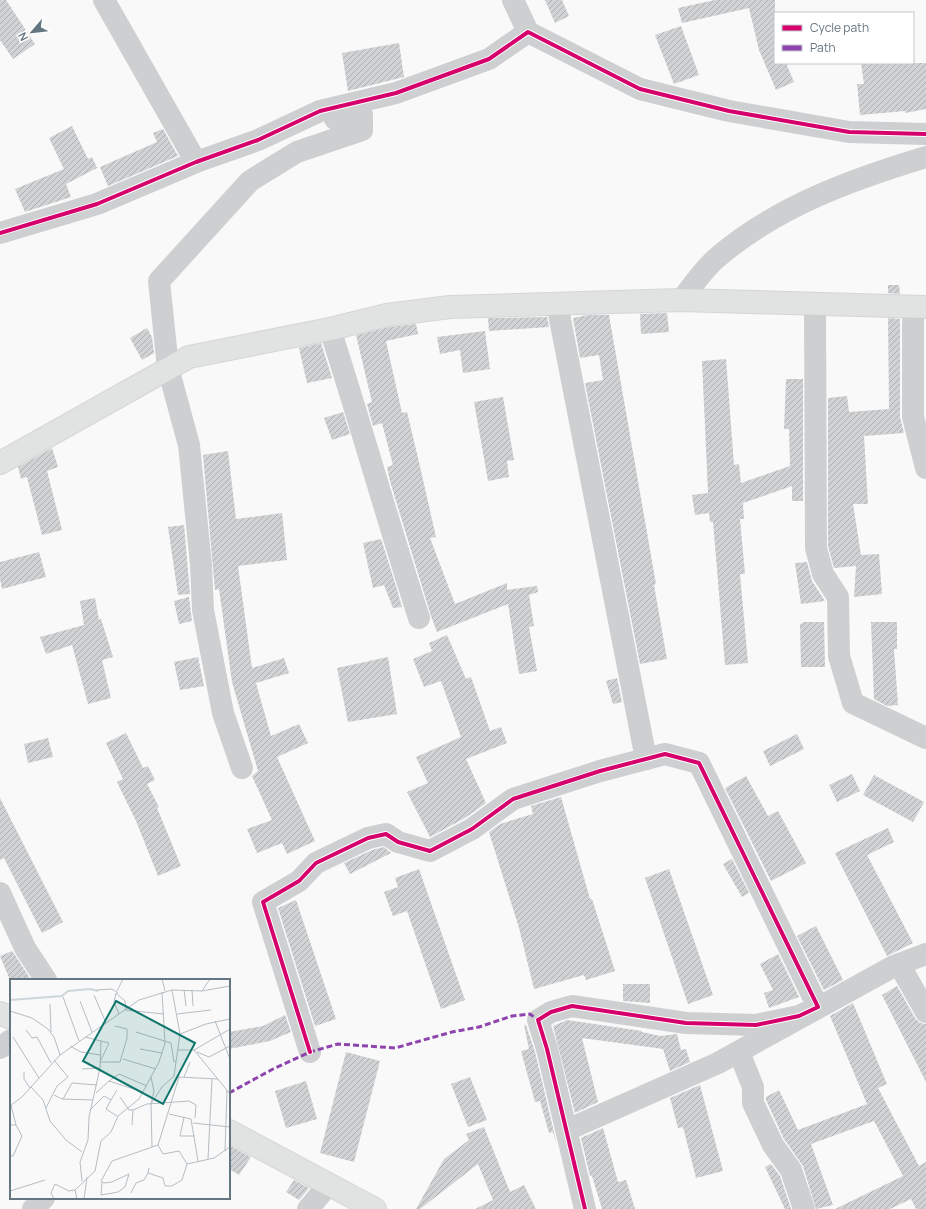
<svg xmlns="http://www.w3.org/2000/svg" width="926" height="1209" viewBox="0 0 926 1209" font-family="Manrope,sans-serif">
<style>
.building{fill:url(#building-hatch)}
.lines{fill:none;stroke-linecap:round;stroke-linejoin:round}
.secondary-casing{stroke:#d5d6d7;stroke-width:24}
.street{stroke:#cecfd0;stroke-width:22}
.secondary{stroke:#e1e2e2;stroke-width:22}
.quiet{stroke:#8e44ad;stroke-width:3;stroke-dasharray:6 3;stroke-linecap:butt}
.cycleway-casing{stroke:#fff;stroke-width:6}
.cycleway{stroke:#d6006c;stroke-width:4}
.inset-river{fill:none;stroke:#ced6d9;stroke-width:2}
.inset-road{fill:none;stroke:#b5bdc3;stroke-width:1}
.view{fill:#0f766e;fill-opacity:0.15;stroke:#0f766e;stroke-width:2}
.inset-edge{fill:none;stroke:#657683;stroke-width:2}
</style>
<defs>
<pattern id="building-hatch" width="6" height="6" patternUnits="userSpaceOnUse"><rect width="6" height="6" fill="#d0d2d3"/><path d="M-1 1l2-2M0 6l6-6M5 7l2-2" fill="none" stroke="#acafb1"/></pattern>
</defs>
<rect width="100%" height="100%" fill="#f9f9f9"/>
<g class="building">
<path d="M0 0H6L35 44 13 59 0 40Z"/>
<path d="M545 0H562L569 16 555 23Z"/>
<path d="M715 0H775V63H786L794 82 776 90 759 50 749 8 682 23 678 8Z"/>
<path d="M681 26 699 75 674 84 655 35Z"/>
<path d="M399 43 404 77 348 91 342 53Z"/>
<path d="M861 63H926V109L905 113V111L860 115 857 84H864Z"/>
<path d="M72 126 88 159 92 157 97 168 66 184 71 197 25 212 15 189 64 169 49 138Z"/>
<path d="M163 129 178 156 108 186 100 167 157 142 153 133Z"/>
<path d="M888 285H899L900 294 888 293Z"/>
<path d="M667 313 669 332 641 334 640 314Z"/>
<path d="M588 315H609L656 584 654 585 667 659 640 664 585 383 603 380 599 355 580 358 573 318Z"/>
<path d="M547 317 549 327 489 331 488 318Z"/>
<path d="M888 318 900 319V417L904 433 864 436 868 504H853L861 555 879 554 882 594 854 597 856 566 834 568 828 546V398L847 396 849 412 889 409Z"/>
<path d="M416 324 418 334 386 341 402 413 407 412 418 458 436 537 430 538 455 604 507 583V590L537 586 538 592 529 595 534 626 529 627 537 671 519 674 508 604 437 632 431 616 390 481 387 467 393 465 382 423 373 426 367 404 372 402 356 335 389 327Z"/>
<path d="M147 328 152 337 154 353 142 360 130 338Z"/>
<path d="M485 331 490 369 463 373 460 350 440 354 437 337Z"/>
<path d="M321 343 332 378 307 383 299 348Z"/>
<path d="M726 359 734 465 739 464 741 483 790 466 789 429H784L786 379H803V501H792V486L743 503 744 519H740L745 574H740L748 663 725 665 713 522H710L709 513 695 515 692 495 708 493 702 361Z"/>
<path d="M503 397 514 460 507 461 509 477 488 481 474 402Z"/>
<path d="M343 412 350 434 332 440 324 418Z"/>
<path d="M52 448 58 467 47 471 62 530 42 535 27 477 21 479 18 467Z"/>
<path d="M228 451 236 519 282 513 287 560 238 566 252 668 284 658 289 673 256 683 271 736 299 724 308 743 277 757 315 841 287 854 282 843 257 853 247 829 272 820 252 776 258 771 232 682 219 589 215 590 203 455Z"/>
<path d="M184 525 190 594 178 595 168 527Z"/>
<path d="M381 539 396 586 402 607 393 608 384 585 373 588 363 543Z"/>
<path d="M39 552 46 577 2 589 0 579V562Z"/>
<path d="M807 562 812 581 825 601 801 604 795 563Z"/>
<path d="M189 597 192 621 179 624 174 601Z"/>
<path d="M95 598 99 620 101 619 113 657 102 660 111 698 88 704 72 645 46 654 40 637 84 625 80 601Z"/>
<path d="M803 622H824L825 667H801L800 624 803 623Z"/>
<path d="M871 622H897V649H894L898 705 887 706 874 699Z"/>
<path d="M447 635 466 679 471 677 490 731 501 727 507 743 466 759 486 803 465 818 430 837 407 792 428 783 416 757 461 737 441 681 424 687 413 659 432 651 429 643Z"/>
<path d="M198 657 204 686 180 690 174 662Z"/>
<path d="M388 657 397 714 348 722 337 668Z"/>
<path d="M617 678 622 702 613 704 606 681Z"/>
<path d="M126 733 143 768 148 766 155 780 147 784 159 807 157 808 181 866 158 876 136 821 117 782 123 779 106 743Z"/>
<path d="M797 734 804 749 770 766 763 751Z"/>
<path d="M48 738 53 757 28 763 24 744Z"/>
<path d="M852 774 860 791 837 802 829 785Z"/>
<path d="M874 775 924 802 913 822 863 795Z"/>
<path d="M746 776 768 816 778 811 806 863 771 881 725 788Z"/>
<path d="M561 797 590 899H592L615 971 586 980 584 975 534 989 519 928 489 832 500 824 533 814 531 806Z"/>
<path d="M0 798 63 922 42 933 4 858 0 860Z"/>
<path d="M888 828 894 842 867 855 913 943 887 956 835 853Z"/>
<path d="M384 847 391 853 350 874 344 863 372 850Z"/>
<path d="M732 859 749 893 742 897 723 864Z"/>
<path d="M419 869 465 1000 441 1009 407 911 393 916 384 892 398 887 395 878Z"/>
<path d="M669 869 713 995 688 1004 645 878Z"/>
<path d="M296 900 336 1019 315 1026 278 908Z"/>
<path d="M816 926 843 980 824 990 797 936Z"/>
<path d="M12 951 15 955 31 980H10L0 956Z"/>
<path d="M778 954 799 997 769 1008 764 993 773 990 760 964Z"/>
<path d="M623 984H650V1003L623 1001Z"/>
<path d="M897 986 915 1018 920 1023 926 1024V1082L882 995Z"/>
<path d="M853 1003 887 1084 878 1088 919 1166 926 1162V1209H916L911 1199 890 1209H835L903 1176 874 1121 811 1144 833 1205 816 1209 803 1166 784 1139 766 1100V1097L779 1090 798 1130 867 1104 830 1016Z"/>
<path d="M285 1015 291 1032 270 1041 229 1049V1032L263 1026Z"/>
<path d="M567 1020 642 1031V1032L660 1036 677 1034 681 1050 686 1049 690 1062 670 1071 663 1049 582 1038 598 1102 575 1113 553 1026Z"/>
<path d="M524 1025H526L535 1052 557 1145 553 1132 549 1133 540 1101 535 1102 521 1051 529 1049Z"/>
<path d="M346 1052 380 1061 354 1162 320 1153Z"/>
<path d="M470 1077 487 1120 468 1127 451 1084Z"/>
<path d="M306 1081 317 1119 286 1128 275 1091Z"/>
<path d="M700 1085 723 1171 696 1178 683 1127 678 1128 670 1098Z"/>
<path d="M484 1127 510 1192 524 1185 536 1209H475L493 1200 478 1164 420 1209H416L444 1159 469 1140 466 1134Z"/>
<path d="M603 1128 618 1182 626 1180 635 1209H602L592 1176H590L581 1138Z"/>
<path d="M229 1145 251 1157 239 1175 229 1169Z"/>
<path d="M771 1164 780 1176 791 1209H785L765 1167Z"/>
<path d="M294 1180 309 1188 299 1200 286 1192Z"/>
</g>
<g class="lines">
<defs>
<g id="secondary">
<path d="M0 463 189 357 330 329 387 315 450 307 681 300 926 307"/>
<path d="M0 1013 11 1018"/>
<path d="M229 1131 375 1209"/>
</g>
</defs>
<use href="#secondary" class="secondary-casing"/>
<g class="street">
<path d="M104 0 196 162"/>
<path d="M513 0 528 32"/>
<path d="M0 233 97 204 196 162 258 140 320 111 396 93 489 59 528 32 640 89 729 111 849 132 926 134"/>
<path d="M681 300C693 286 704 268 719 256 778 206 853 179 926 157"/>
<path d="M557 304 646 759"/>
<path d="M815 304 816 548 823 574 838 597 839 656 853 703 926 738"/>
<path d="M913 307V417L926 468"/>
<path d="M330 329C361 425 388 522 419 618"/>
<path d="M242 768 223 713 203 610 201 565 189 445 168 368 159 281 250 181 297 152 362 130V115L335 119"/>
<path d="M0 893 25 948 46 980"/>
<path d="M899 964 926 1012"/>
<path d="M0 1048 11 1040"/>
<path d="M310 1052 263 902 299 881 316 863 368 838 386 834 398 842 430 851 472 829 513 799 600 771 665 754 699 763 818 1007 799 1016 756 1025 686 1023 572 1006 551 1012 538 1020 547 1049 585 1209"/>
<path d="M739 1052 753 1087V1103L773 1145 791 1170 804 1209"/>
<path d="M567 1130 718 1063 894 966 926 954"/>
<path d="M33 1209 44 1198"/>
<path d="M308 1209 329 1184"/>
</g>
<use href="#secondary" class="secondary"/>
<path class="quiet" d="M229 1093 273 1069 310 1052 338 1044 395 1048 452 1032 479 1027 512 1016 530 1014 538 1020"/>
<defs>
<g id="cycleway">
<path d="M0 233 97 204 196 162 258 140 320 111 396 93 489 59 528 32 640 89 729 111 849 132 926 134"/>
<path d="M310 1052 263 902 299 881 316 863 368 838 386 834 398 842 430 851 472 829 513 799 600 771 665 754 699 763 818 1007 799 1016 756 1025 686 1023 572 1006 551 1012 538 1020 547 1049 585 1209"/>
</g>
</defs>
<use href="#cycleway" class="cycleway-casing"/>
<use href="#cycleway" class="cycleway"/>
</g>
<g transform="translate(10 979)">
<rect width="220" height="220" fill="#f9f9f9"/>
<path class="inset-river" d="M0 21 52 17 58 12 80 10 88 12"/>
<path class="inset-road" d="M152 0 155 12M87 11 102 10 108 14M174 11 176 27M182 11 183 27M107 12 113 0M192 12 200 0M84 16 96 44M53 18 69 62M70 22 82 53M40 25 41 53M115 31 154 35M0 32 22 39 38 50 44 58 50 76M109 35 104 23 106 14 115 22 116 30M167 35 201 31M205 42 220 80M16 51 22 59 27 58 41 84M126 53 161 64 164 83 166 82M170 55 196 45 220 40M3 58 29 99M75 58 99 64 90 83H110L117 59V50L105 47M60 67 71 73 90 76M130 70 152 74M168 71H184L220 50M184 71 220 115M187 73 199 78 220 67M113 80 146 90M72 90 90 89M14 93V100L20 109M141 98 144 112 141 125 152 108 164 97 170 55 162 11M168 98 208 100M169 98 148 166 153 175 169 172 177 185 204 179 220 168M174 98 180 83M99 102 109 95 137 107M21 108 33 121 40 142 56 161 72 173M86 114 99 102 133 113M44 116 52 120 83 121M110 118 119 131H123L137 125 179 122 186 126 185 139M53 120 62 104 87 106M101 121 96 130 107 137M141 125 142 168M0 127 12 118 50 76 129 21 162 11 192 12 220 7M36 129 47 107 58 98 44 81M80 131 94 117 101 121 107 111M159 135 181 140 188 182M174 138 170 157H185M183 144 220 148M0 146H6L1 126M122 146 123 131M215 172 217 111M0 177H3L12 157 6 146M198 180 202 100M139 189 138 194 153 199 155 207H162L172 201 177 185M72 202 70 183 78 161 79 138 90 89 91 62M92 203 91 216 108 213 115 208 119 195 102 203 94 204 91 202 102 182 148 166M0 212 35 201M121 214 126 204 134 201 138 194M44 220 41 214 45 205 59 212 65 211M67 220 65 211 85 192 91 162 101 153 108 137 129 120 149 83 155 64 152 13M74 220 77 198"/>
<path class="view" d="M106 22 185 64 153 125 73 82Z"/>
<rect width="220" height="220" class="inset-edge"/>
</g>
<rect x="774" y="12" width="140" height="52" fill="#ffffff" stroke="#c1c8cd"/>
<rect x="782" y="25" width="20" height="6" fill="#d6006c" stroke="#c1c8cd"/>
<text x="810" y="32" font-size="12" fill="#657683">Cycle path</text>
<rect x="782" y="45" width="20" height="6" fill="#8e44ad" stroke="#c1c8cd"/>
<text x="810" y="52" font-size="12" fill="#657683">Path</text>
<g transform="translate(32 32) rotate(242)" stroke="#ffffff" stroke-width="3" paint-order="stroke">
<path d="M0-3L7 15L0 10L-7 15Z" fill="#657683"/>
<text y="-6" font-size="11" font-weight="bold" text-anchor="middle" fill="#657683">N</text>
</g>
</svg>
